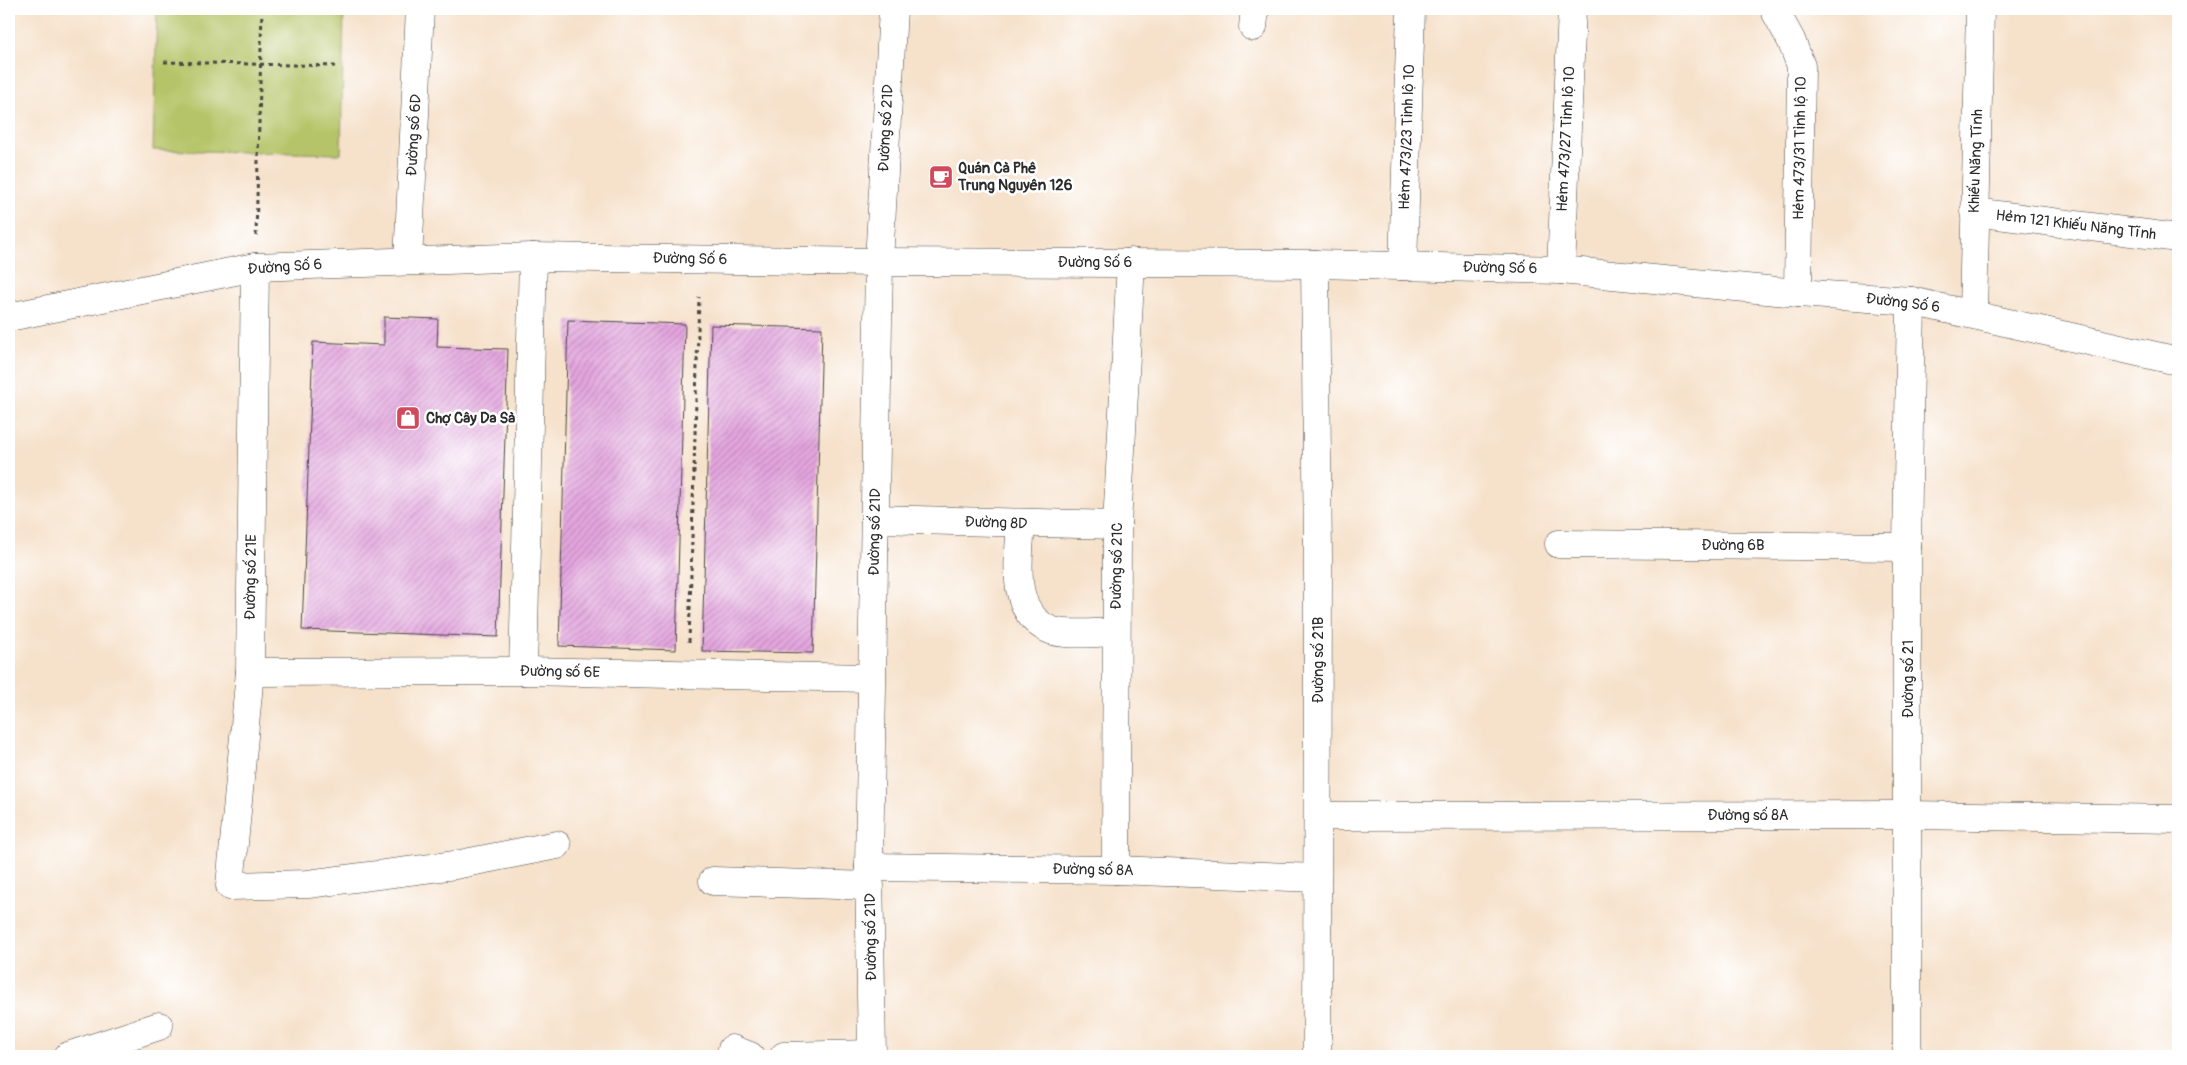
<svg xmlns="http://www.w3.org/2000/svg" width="2187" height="1065" viewBox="0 0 2187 1065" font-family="Pangolin,sans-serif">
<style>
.pitch{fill:#b5c467;stroke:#707849}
.building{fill:url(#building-hatch)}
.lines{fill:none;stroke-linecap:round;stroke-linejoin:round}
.minor-casing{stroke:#494643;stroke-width:29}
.path{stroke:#494643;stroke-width:3;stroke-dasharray:4 4;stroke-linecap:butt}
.minor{stroke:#fff;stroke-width:28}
.labels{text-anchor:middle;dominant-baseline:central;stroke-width:5;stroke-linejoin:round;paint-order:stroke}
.street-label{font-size:15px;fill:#2b2b2b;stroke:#fff}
.poi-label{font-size:15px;font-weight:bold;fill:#2b2b2b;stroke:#fff;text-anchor:start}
</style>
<defs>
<pattern id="building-hatch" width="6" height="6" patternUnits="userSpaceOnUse" patternTransform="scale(1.25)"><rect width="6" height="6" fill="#e4a6df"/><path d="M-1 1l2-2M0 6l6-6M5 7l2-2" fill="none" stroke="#b987b5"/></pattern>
</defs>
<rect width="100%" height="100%" fill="#fff"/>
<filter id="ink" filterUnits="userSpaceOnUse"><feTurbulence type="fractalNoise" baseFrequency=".02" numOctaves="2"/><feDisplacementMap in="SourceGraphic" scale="10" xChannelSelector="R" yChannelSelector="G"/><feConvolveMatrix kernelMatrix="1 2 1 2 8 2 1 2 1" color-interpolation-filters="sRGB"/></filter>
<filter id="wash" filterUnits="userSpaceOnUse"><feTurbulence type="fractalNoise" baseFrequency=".0096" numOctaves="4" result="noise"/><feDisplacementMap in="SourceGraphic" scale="20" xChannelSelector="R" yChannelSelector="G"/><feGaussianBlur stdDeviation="1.12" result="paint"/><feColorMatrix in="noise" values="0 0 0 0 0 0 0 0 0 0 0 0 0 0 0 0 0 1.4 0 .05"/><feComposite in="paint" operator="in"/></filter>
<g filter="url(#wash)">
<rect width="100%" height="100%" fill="#f6e1ca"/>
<path class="pitch" d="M157 9H344L341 154 153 150Z"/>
<g id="blocks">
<g class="building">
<path d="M384 317 438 319 437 347 508 349 498 637 302 630 313 342 384 345Z"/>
<path d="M568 320 685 324 676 650 559 646Z"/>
<path d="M711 325 822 328 813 653 702 651Z"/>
</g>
</g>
</g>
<g filter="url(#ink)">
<use href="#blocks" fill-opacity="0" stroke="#494643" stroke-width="1"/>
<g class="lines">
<defs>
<g id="minor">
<path d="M1774 9 1791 40 1801 66 1798 293"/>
<path d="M1253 27 1255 9"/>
<path d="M1974 212 2178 238"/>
<path d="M408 261 420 9"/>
<path d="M1315 264 1318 557 1317 1056"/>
<path d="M1403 266 1411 9"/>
<path d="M255 267 250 672 230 886 308 884 455 865 557 845"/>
<path d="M1561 270 1572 9"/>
<path d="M1973 314 1980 9"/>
<path d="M9 317 255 267 533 257 879 262 1315 264 1561 270 1798 293 1911 301 2178 361"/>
<path d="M875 519 1117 525"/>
<path d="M1021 524C1019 558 1009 610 1048 629 1064 637 1098 632 1116 632"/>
<path d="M1559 544 1907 547"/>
<path d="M523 671 533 257"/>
<path d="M250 672 523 671 871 678"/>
<path d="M1318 816 1908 815 2178 819"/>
<path d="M869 867 1116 870 1317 878"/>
<path d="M1116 870 1117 525 1131 262"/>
<path d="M713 881 870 886"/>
<path d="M732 1049 750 1056"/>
<path d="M68 1056 159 1026"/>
<path d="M784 1056 872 1054"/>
<path d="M872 1056 869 867 879 262 893 9"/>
<path d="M1907 1056V547L1911 301"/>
</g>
</defs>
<use href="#minor" class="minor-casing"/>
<g class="path">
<path d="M164 62 335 66"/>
<path d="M256 236 262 9"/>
<path d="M689 642 699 297"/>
</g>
<use href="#minor" class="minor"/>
</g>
</g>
<defs>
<symbol id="cafe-square" viewBox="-11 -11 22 22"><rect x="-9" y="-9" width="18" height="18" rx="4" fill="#d1495b" stroke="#fff"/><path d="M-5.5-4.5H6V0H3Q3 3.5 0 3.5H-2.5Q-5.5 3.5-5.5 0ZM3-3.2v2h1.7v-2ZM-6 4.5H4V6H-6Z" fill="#fff"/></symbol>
<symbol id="shop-square" viewBox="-11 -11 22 22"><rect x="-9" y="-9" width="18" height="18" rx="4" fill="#d1495b" stroke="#fff"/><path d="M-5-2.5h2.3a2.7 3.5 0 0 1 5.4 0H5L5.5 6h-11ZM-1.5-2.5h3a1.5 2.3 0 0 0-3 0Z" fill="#fff"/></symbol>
</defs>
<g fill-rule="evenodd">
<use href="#cafe-square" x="927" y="163" width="28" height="28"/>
<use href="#shop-square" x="394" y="404" width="28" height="28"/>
</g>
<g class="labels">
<g class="street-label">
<text transform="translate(886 128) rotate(-87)">Đường số 21D</text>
<text transform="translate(414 135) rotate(-87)">Đường số 6D</text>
<text transform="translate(1407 137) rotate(-88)">Hẻm 473/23 Tỉnh lộ 10</text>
<text transform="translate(1566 139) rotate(-87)">Hẻm 473/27 Tỉnh lộ 10</text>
<text transform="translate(1800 148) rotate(-89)">Hẻm 473/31 Tỉnh lộ 10</text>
<text transform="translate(1976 161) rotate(-88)">Khiếu Năng Tĩnh</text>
<text transform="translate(2076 225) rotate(7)">Hẻm 121 Khiếu Năng Tĩnh</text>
<text transform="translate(690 259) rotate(1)">Đường Số 6</text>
<text x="1095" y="262">Đường Số 6</text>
<text transform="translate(285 267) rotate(-4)">Đường Số 6</text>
<text transform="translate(1500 268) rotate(1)">Đường Số 6</text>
<text transform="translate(1903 303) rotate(7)">Đường Số 6</text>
<text transform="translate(996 523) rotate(2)">Đường 8D</text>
<text transform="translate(875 532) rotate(-89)">Đường số 21D</text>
<text x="1733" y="545">Đường 6B</text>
<text transform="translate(1117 566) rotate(-89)">Đường số 21C</text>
<text transform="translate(251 577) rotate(-89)">Đường số 21E</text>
<text transform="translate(1318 660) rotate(-90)">Đường số 21B</text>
<text transform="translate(560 672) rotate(1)">Đường số 6E</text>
<text transform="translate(1908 679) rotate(-90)">Đường số 21</text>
<text x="1748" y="815">Đường số 8A</text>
<text transform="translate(1093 870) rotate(1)">Đường số 8A</text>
<text transform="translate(871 937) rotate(-91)">Đường số 21D</text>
</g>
<g class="poi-label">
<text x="958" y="168">Quán Cà Phê<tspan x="958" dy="17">Trung Nguyên 126</tspan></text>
<text x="426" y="418">Chợ Cây Da Sà</text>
</g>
</g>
<rect width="2187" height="1065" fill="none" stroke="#fff" stroke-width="30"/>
</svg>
